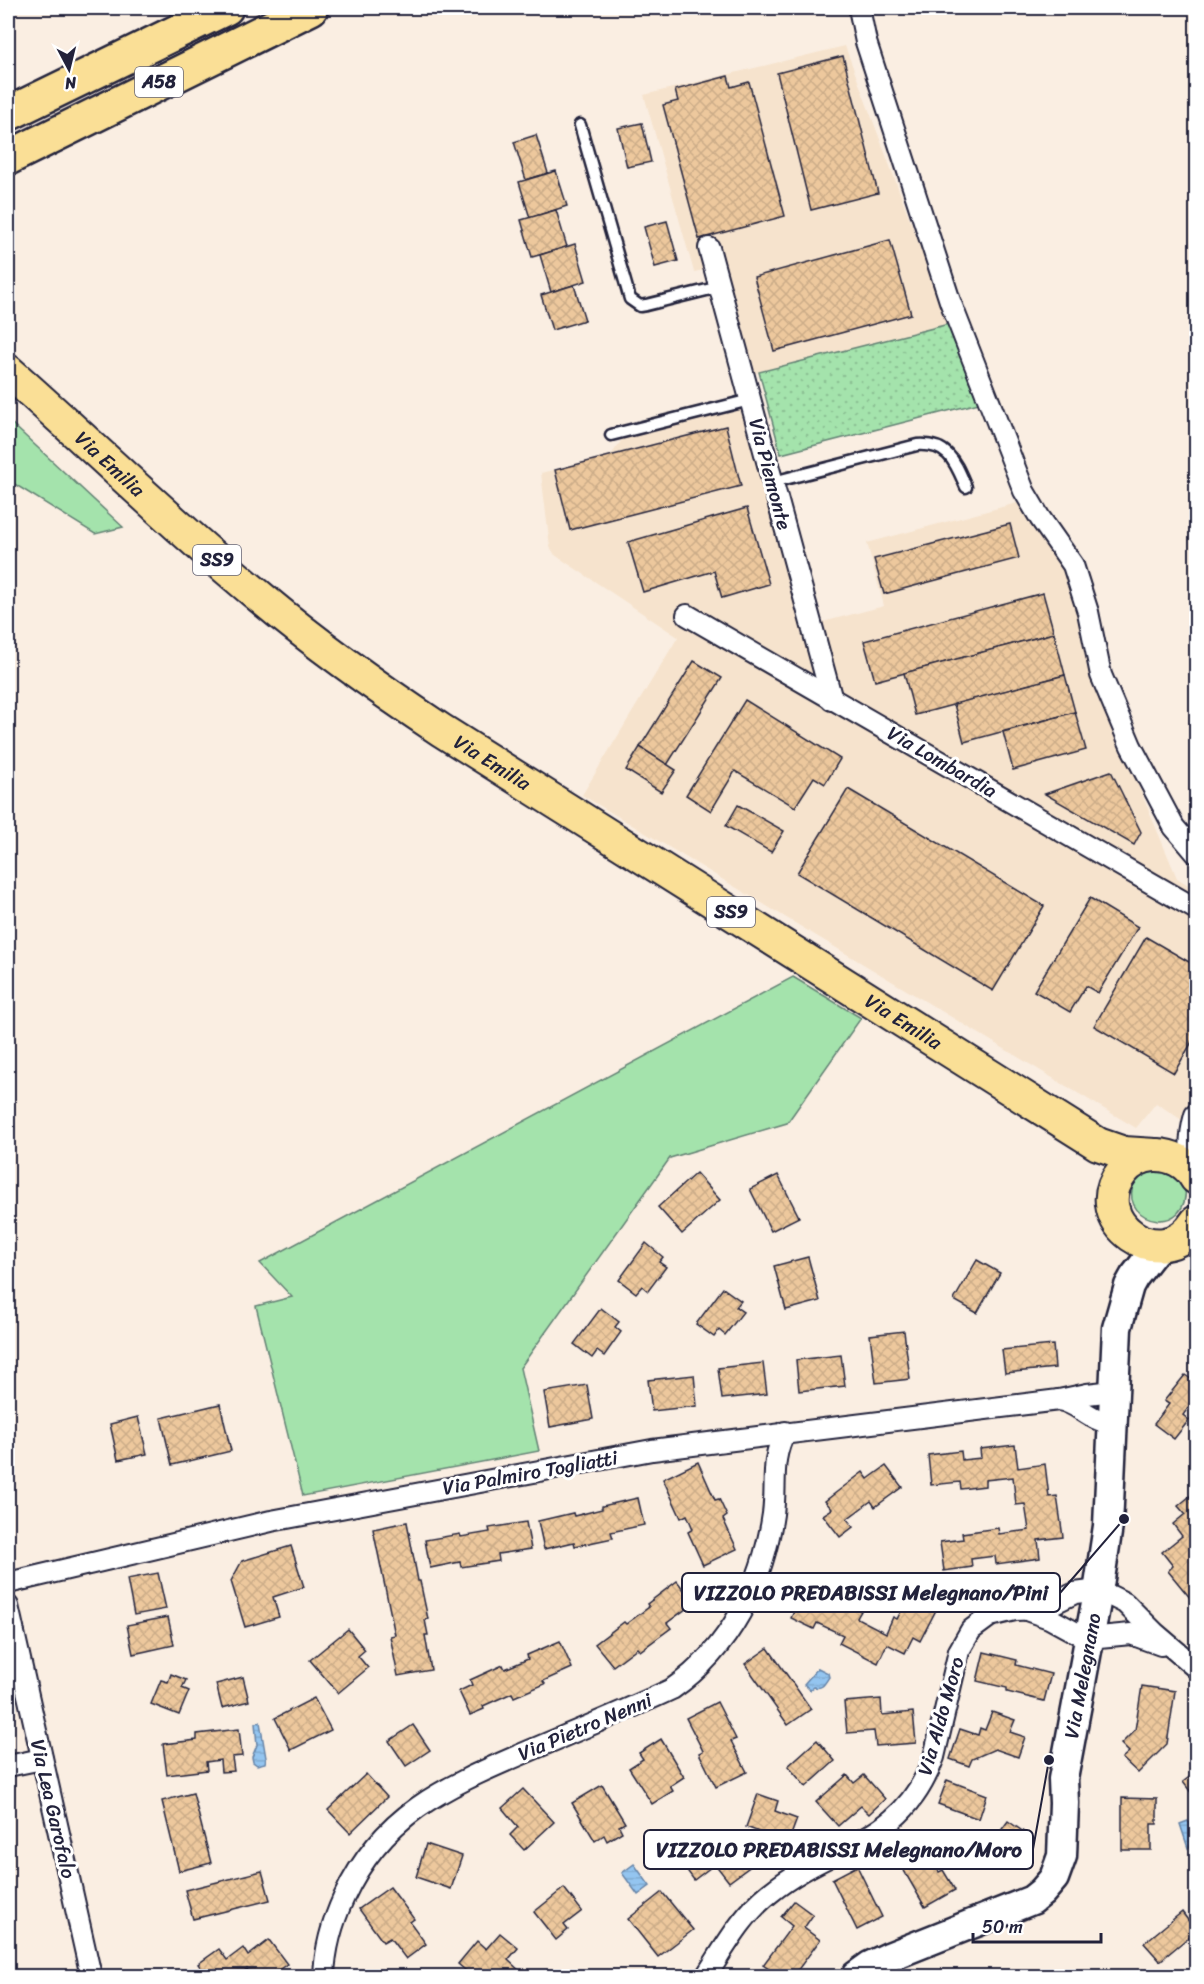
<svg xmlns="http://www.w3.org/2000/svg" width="1204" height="1984" viewBox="0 0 1204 1984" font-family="Sriracha,sans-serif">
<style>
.built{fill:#f6e3cd}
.green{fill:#a4e3ac;stroke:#638274;stroke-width:1.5}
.park{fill:url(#park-dots);stroke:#638274;stroke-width:1.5}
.water{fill:url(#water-rules);stroke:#6684a8;stroke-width:1.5}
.building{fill:url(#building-cross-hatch);stroke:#22223b;stroke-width:1.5}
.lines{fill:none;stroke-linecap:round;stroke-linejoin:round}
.lane-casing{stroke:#22223b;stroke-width:15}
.street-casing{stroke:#22223b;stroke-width:24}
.secondary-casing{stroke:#22223b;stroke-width:33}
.primary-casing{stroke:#22223b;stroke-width:36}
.highway-casing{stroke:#22223b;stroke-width:38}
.lane{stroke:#fff;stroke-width:10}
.street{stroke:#fff;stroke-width:20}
.secondary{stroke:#fff;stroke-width:28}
.primary{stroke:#fadf96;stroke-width:32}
.highway{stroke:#fadf96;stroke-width:33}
.labels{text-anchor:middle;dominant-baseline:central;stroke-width:6;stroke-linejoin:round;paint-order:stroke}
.shield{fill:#fff;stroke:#646476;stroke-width:1.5}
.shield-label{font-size:18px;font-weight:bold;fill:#22223b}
.street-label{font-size:20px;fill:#22223b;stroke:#fff}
.leader{fill:none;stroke:#22223b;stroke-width:2}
.callout-dot{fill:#22223b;stroke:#fff;stroke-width:2}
.callout{fill:#fff;stroke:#22223b;stroke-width:2}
.callout-label{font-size:21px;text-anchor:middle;font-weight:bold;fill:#22223b}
</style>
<defs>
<pattern id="park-dots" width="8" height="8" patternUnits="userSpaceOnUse" patternTransform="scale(1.5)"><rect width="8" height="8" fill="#a4e3ac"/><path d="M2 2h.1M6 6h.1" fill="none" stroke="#8dc295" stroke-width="1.8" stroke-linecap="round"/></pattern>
<pattern id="water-rules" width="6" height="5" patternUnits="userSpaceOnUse" patternTransform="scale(1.5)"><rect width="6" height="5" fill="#94c5f0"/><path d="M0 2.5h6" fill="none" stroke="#7fa9cf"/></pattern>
<pattern id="building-cross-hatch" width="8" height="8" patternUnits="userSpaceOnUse" patternTransform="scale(1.5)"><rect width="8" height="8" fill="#edc89d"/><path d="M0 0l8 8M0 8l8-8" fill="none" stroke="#cbac88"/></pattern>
</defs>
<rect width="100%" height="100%" fill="#faeee2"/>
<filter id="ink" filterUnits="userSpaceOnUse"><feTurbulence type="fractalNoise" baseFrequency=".0167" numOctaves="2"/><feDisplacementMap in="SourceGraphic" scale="12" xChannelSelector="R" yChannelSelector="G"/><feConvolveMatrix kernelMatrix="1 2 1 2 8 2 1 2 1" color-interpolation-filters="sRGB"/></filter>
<g filter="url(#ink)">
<g class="built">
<path d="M845 46 949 324 747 375 717 267 694 272 644 95Z"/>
<path d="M755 404 815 624 884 606 867 543 1017 503 1068 575 1092 675 1177 878 1196 890V1098L1182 1120 1156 1103 1136 1128 582 795 678 637 555 555 550 547 541 473 611 455 624 437Z"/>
</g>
<g class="green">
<path d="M8 420 123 527 95 534 8 480Z"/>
<path d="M793 977 861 1018 787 1123 670 1158 520 1368 539 1451 303 1496 256 1306 292 1297 260 1263Z"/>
<path d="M1168 1168 1185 1186C1191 1237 1121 1225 1133 1186 1135 1180 1140 1173 1145 1171 1152 1168 1161 1169 1168 1168Z"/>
</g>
<path class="park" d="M949 324 979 403 781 454 759 372Z"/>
<g class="water">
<path d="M818 1668 828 1673 829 1677C824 1685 822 1689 814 1687L810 1690 804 1684Z"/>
<path d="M260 1722 266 1758 265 1763 257 1765 253 1762 252 1757 257 1745 255 1723Z"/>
<path d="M1188 1821 1196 1834V1840L1188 1848 1180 1824Z"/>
<path d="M634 1864 650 1886 638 1895 622 1873Z"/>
</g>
<g class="building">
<path d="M843 56 878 193 811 210 777 73Z"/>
<path d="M728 76 731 87 749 82 785 216 699 239 663 105 678 101 675 90Z"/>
<path d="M642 123 651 162 627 167 618 128Z"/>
<path d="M536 135 548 173 526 180 514 142Z"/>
<path d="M556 171 567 206 530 218 519 182Z"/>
<path d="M556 210 567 247 532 257 521 220Z"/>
<path d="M667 221 678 261 655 267 644 227Z"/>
<path d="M890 240 911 314 774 351 754 277Z"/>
<path d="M575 244 586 281 551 292 540 255Z"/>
<path d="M574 285 585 320 552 330 541 295Z"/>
<path d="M726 426 741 486 570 530 555 470Z"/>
<path d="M747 508 769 584 722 598 714 571 643 592 628 542Z"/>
<path d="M1010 524 1019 558 884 594 874 559Z"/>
<path d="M1043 593 1054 633 875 681 864 641Z"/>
<path d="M1054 633 1065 675 915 715 904 673Z"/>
<path d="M694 661 722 678 667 765 640 747Z"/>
<path d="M1065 675 1075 712 964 742 954 704Z"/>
<path d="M745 700 840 759 825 784 814 777 795 807 735 771 711 811 686 795Z"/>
<path d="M1075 712 1086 750 1013 770 1003 732Z"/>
<path d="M640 747 676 770 661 792 626 770Z"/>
<path d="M1111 771 1141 832 1134 845 1045 794Z"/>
<path d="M848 789 1044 906 993 991 797 873Z"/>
<path d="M738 805 784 831 771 852 726 826Z"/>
<path d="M1090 898 1138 927 1098 993 1086 986 1070 1012 1034 991Z"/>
<path d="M1146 937 1196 966V1035L1174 1073 1094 1026Z"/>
<path d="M696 1173 720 1200 682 1234 658 1207Z"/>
<path d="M778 1175 799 1217 771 1231 750 1189Z"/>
<path d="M646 1243 663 1257 659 1262 666 1267 648 1291 642 1286 636 1293 619 1280Z"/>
<path d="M808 1257 820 1301 786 1310 774 1266Z"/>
<path d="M977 1260 1000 1273 977 1313 954 1300Z"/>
<path d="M723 1288 741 1301 736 1307 743 1312 725 1335 719 1330 714 1337 696 1324Z"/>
<path d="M601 1308 619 1322 615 1327 621 1332 604 1356 597 1351 592 1358 574 1344Z"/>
<path d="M904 1331 910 1379 876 1383 870 1335Z"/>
<path d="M1053 1345 1055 1368 1005 1373 1002 1350Z"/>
<path d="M841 1355 845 1386 799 1391 796 1360Z"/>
<path d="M763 1363 767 1394 722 1399 718 1368Z"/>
<path d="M694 1375 697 1406 652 1411 648 1380Z"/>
<path d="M1185 1375 1194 1381 1196 1378V1397L1183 1415 1189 1420 1174 1439 1154 1424 1169 1404 1164 1401Z"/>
<path d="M587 1385 593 1419 550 1427 544 1392Z"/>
<path d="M220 1404 231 1451 172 1465 161 1418Z"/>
<path d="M138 1417 147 1454 118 1460 110 1424Z"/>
<path d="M1015 1445 1018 1468 1045 1464 1049 1497 1057 1496 1063 1537 1038 1540 1040 1558 996 1564 995 1556 971 1559 972 1567 944 1571 940 1542 963 1539 962 1533 998 1528 999 1534 1029 1530 1025 1504 1016 1505 1013 1477 985 1480V1486L961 1489 960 1482 931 1485 928 1455 961 1451 962 1460 981 1458 980 1449Z"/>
<path d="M698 1462 715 1500 719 1499 727 1516 723 1519 737 1549 703 1565 688 1532 693 1529 687 1515 681 1518 663 1479Z"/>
<path d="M886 1466 902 1487 875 1507 871 1501 847 1519 853 1527 840 1537 823 1515 832 1509 825 1501 863 1472 868 1479Z"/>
<path d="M1196 1491V1559L1194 1561 1196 1564V1600L1194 1597 1191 1599 1168 1571 1173 1566 1162 1552 1182 1536 1173 1524 1185 1514 1178 1506Z"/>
<path d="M638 1498 644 1525 611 1532 613 1538 575 1546 574 1542 544 1549 538 1521 573 1513 574 1516 602 1509V1506Z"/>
<path d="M407 1522 418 1581H420L428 1619 425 1620 428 1635H425L431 1670 398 1676 390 1636 395 1635 373 1529Z"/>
<path d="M526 1522 531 1549 498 1554 499 1561 461 1567 460 1562 430 1568 425 1540 460 1534 461 1537 490 1532 489 1528Z"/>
<path d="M291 1546 304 1587 273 1597 279 1617 245 1627 231 1581 242 1561Z"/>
<path d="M158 1573 166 1609 134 1615 127 1579Z"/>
<path d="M677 1581 694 1603 667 1623 671 1628 640 1651 637 1648 613 1666 595 1644 624 1622 626 1624 649 1607 647 1604Z"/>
<path d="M825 1593 861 1611 857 1618 886 1633 893 1617 897 1619 909 1596 936 1610 920 1641 913 1637 905 1653 887 1644 878 1663 839 1643 843 1635 817 1623 814 1629 791 1618 802 1594 820 1603Z"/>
<path d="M168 1617 174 1645 133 1654 127 1625Z"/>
<path d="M348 1629 365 1650 358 1656 368 1668 338 1693 310 1660Z"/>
<path d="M560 1641 572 1668 543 1681 545 1684 514 1697 512 1693 483 1706 484 1709 470 1715 459 1691 472 1685 470 1680 503 1665 505 1669 528 1659 527 1655Z"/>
<path d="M768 1648 811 1709 788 1725 745 1664Z"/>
<path d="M984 1652 1017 1660 1016 1665 1051 1674 1044 1701 1007 1692V1688L977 1681Z"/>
<path d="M171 1674 186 1680 182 1688 189 1691 179 1715 151 1704 161 1680 168 1682Z"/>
<path d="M243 1677 249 1701 222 1708 216 1684Z"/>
<path d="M1142 1686 1175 1691 1167 1744 1138 1773 1122 1758 1129 1752 1121 1744 1135 1730Z"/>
<path d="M314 1698 331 1730 291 1750 275 1718Z"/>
<path d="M881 1699 882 1715 913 1712 916 1743 876 1746 874 1731 847 1733 844 1702Z"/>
<path d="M717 1702 736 1739 731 1741 747 1772 716 1787 699 1753 703 1751 686 1718Z"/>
<path d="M992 1712 1015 1720 1010 1732 1025 1737 1018 1757 995 1749 972 1759 969 1766 950 1759 960 1729 978 1735 980 1728 985 1730Z"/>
<path d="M413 1725 430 1750 406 1766 389 1741Z"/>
<path d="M239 1729 242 1756 232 1757 234 1771 221 1772 220 1760 206 1762 207 1770 167 1775 163 1744 197 1740V1734Z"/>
<path d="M661 1739 684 1777 670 1786 673 1791 652 1804 629 1768 643 1759 639 1753Z"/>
<path d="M817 1740 835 1761 806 1787 788 1766Z"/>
<path d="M1196 1772V1799L1183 1782Z"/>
<path d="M366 1774 387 1797 350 1833 328 1810Z"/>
<path d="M847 1775 854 1783 864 1775 885 1799 869 1814 861 1806 838 1826 816 1802Z"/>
<path d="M947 1780 987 1795 979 1819 938 1804Z"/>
<path d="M602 1785 625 1823 619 1826 622 1832 607 1841 604 1835 595 1841 572 1803Z"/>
<path d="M523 1789 554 1822 524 1850 510 1835 518 1827 502 1808Z"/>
<path d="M193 1793 211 1863 179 1871 162 1801Z"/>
<path d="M758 1794 778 1801 775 1811 797 1819 788 1843 746 1827Z"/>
<path d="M1122 1798 1157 1799V1824H1151V1850H1122Z"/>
<path d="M1008 1821 1025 1833 1021 1838 1025 1841 1013 1859 991 1844Z"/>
<path d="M727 1832 752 1865 729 1882 715 1864 694 1880 677 1857 708 1834 714 1842Z"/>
<path d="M918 1835 939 1872 943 1870 955 1890 925 1907 892 1850Z"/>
<path d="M426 1844 462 1856 451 1889 416 1877Z"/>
<path d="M857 1866 882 1917 857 1930 832 1879Z"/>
<path d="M262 1871 270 1900 193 1919 185 1890Z"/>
<path d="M390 1887 414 1919 410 1922 426 1944 406 1959 390 1938 383 1942 359 1909Z"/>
<path d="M564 1888 582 1911 564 1925 568 1930 556 1940 534 1912Z"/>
<path d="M662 1892 693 1930 658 1957 628 1919Z"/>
<path d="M794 1901 813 1915 804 1928 820 1940 794 1975 797 1976H774L776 1974 763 1965 792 1926 781 1917Z"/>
<path d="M1182 1912 1196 1931 1160 1961 1144 1943Z"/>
<path d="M500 1933 518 1948 508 1960 521 1972 518 1976H472L458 1964 477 1941 486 1949Z"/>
<path d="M269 1940 287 1964 270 1976H252L247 1969 236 1976H207L198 1964 219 1949 227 1960 243 1948 248 1956Z"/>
</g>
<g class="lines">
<defs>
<g id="lane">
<path d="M580 125 630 299 640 306 646 305 719 287"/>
<path d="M611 435 750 400"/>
<path d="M773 482 917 445C949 443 955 462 966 487"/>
</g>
<g id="street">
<path d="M859 8 866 42 950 301 1024 491 1040 518 1073 565 1088 612 1101 675 1131 746 1174 827 1196 853"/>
<path d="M709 248 832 700"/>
<path d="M687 615 1196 909"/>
<path d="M1195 1174C1188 1154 1189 1136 1195 1115"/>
<path d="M1059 1400C1079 1403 1089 1421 1112 1423"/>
<path d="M8 1583 271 1521 652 1450 1059 1400 1087 1394 1114 1391"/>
<path d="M8 1606 91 1976"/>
<path d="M1029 1611 1049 1618 1082 1636 1099 1637 1131 1634 1161 1645"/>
<path d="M8 1766 42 1759"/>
<path d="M324 1976C325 1948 332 1923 344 1897 383 1812 448 1786 529 1751 576 1731 625 1711 672 1689 730 1649 763 1583 773 1514 777 1483 770 1461 785 1432"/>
<path d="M706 1976C725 1947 742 1915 770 1893 834 1841 902 1846 934 1757L959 1651 971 1630 990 1616 1015 1610 1042 1609 1075 1593 1091 1591 1098 1592 1111 1596 1125 1603 1155 1633 1196 1668"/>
</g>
<g id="secondary">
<path id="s1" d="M856 1976 870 1966 891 1956 1032 1900 1042 1892 1054 1878 1062 1856 1064 1803 1063 1779 1098 1592 1108 1526 1117 1328 1129 1286 1134 1277 1155 1250 1168 1243"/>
</g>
<g id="primary">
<path id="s2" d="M8 371C94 447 176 528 265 601 321 648 381 690 441 730L1098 1144 1124 1153 1155 1155"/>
<path d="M1196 1178C1188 1163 1171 1154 1154 1155 1141 1156 1130 1162 1122 1172 1084 1220 1161 1277 1196 1222"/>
</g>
<g id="highway">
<path d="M8 114 226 8"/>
<path d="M8 158 311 8"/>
</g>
</defs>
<use href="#lane" class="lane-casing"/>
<use href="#street" class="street-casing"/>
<use href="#secondary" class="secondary-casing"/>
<use href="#primary" class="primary-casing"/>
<use href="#highway" class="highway-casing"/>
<use href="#lane" class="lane"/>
<use href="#street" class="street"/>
<use href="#secondary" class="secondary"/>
<use href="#primary" class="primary"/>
<use href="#highway" class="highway"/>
</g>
</g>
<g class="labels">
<g class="shield">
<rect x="135" y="67" width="48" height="30" rx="4.5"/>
<rect x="193" y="545" width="48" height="30" rx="4.5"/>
<rect x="707" y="897" width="48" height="30" rx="4.5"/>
</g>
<g class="shield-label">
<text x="159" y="82">A58</text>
<text x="217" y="560">SS9</text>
<text x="731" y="912">SS9</text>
</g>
<g class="street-label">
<text stroke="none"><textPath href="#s2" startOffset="138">Via Emilia</textPath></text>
<text transform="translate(770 474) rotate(75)">Via Piemonte</text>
<text transform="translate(942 762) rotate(30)">Via Lombardia</text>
<text stroke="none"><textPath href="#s2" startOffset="624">Via Emilia</textPath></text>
<text stroke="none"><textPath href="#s2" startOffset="1110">Via Emilia</textPath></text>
<text transform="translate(530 1473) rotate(-10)">Via Palmiro Togliatti</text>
<text stroke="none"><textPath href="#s1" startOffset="429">Via Melegnano</textPath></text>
<text transform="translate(941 1716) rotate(-74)">Via Aldo Moro</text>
<text transform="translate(585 1727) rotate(-23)">Via Pietro Nenni</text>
<text transform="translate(53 1809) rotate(77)">Via Lea Garofalo</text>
</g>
</g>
<path class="leader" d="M1124 1519L1060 1593M1049 1760L1033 1849"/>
<g class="callout-dot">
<circle cx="1124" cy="1519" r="6"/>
<circle cx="1049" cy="1760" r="6"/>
</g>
<g class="callout">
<rect x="682" y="1573" width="378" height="39" rx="6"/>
<rect x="644" y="1830" width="389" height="39" rx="6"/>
</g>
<g class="callout-label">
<text x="871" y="1600">VIZZOLO PREDABISSI Melegnano/Pini</text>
<text x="839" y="1857">VIZZOLO PREDABISSI Melegnano/Moro</text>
</g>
<rect width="1204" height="1984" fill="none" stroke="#fff" stroke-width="30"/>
<rect x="15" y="15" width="1174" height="1954" fill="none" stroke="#22223b" stroke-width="2" filter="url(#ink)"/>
<g transform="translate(69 69) rotate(173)" stroke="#ffffff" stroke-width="4.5" paint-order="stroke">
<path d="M0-4.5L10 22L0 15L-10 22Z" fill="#22223b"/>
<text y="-9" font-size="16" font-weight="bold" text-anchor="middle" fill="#22223b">N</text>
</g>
<path d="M973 1933v9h128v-9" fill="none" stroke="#22223b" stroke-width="3"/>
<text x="982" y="1933" font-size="18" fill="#22223b" stroke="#ffffff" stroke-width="4.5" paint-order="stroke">50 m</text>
</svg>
